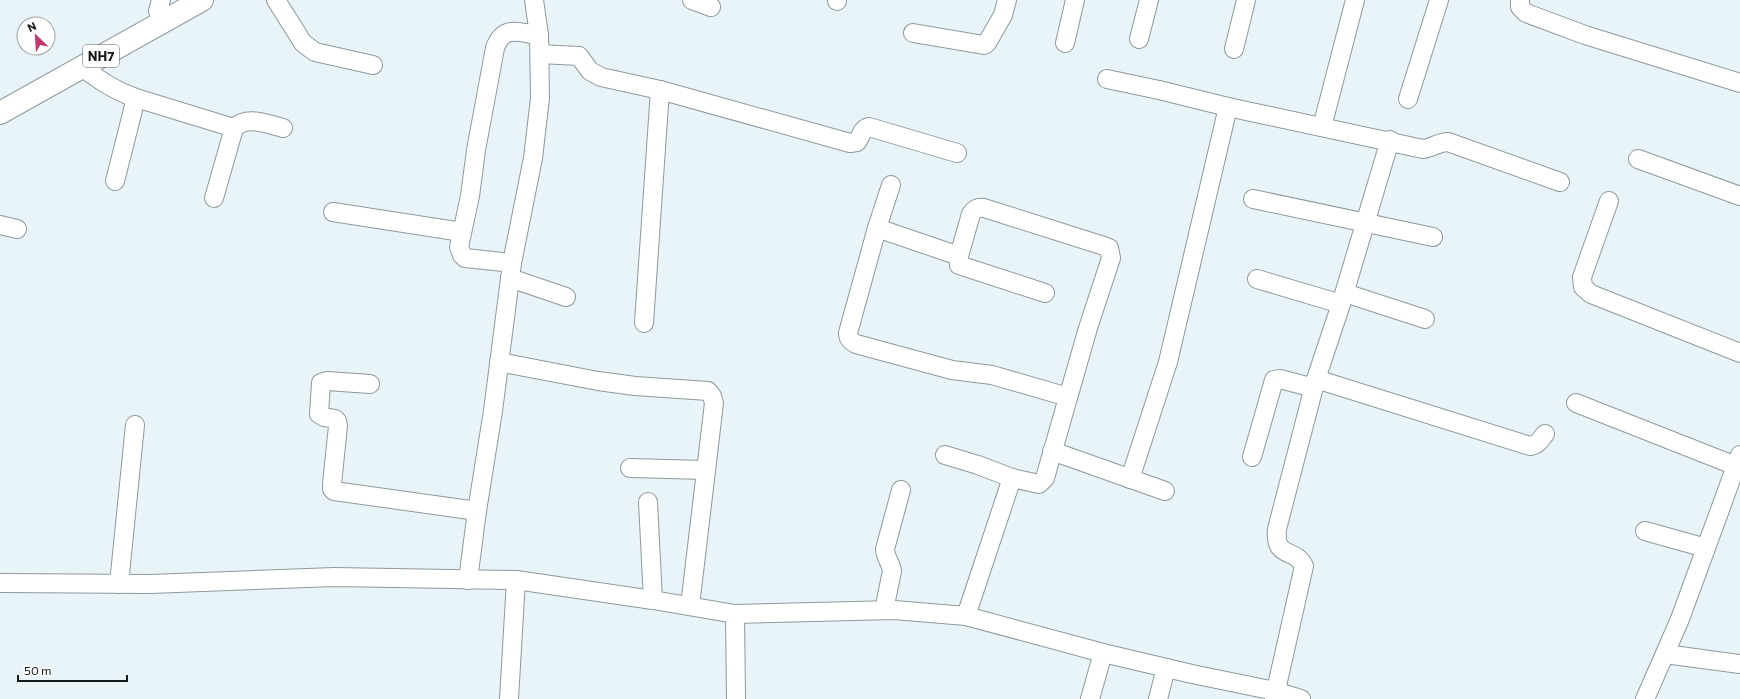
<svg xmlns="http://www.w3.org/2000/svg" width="1740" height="699" viewBox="0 0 1740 699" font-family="Commissioner,sans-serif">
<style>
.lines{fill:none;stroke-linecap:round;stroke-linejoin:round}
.minor-casing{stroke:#8e999d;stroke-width:20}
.highway-casing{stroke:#8e999d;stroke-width:24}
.minor{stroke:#fff;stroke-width:18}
.highway{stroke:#fff;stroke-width:22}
.labels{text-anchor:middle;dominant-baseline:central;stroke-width:3.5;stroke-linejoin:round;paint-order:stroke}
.shield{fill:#fff;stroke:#595d5d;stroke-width:1}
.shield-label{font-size:13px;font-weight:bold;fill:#121718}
</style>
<rect width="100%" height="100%" fill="#e8f4f8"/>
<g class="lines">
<defs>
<g id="minor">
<path d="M161 0 158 11 163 22"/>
<path d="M276 0 303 43 315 52 373 65"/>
<path d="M692 0 711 7"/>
<path d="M1520 0V7L1526 13 1585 35 1740 83"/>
<path d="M837 1V0"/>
<path d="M913 33 984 45 987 43 1003 15 1007 0"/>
<path d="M1139 39 1149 0"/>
<path d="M1065 43 1075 0"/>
<path d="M1234 49 1246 0"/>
<path d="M540 54 579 56 590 71 601 77 660 90 850 143 857 142C861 137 861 129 869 127L957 153"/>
<path d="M82 67C99 80 115 91 136 98L234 128C248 115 266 124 283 128"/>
<path d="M1107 79 1159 90 1228 107 1423 149C1432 148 1439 142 1448 142L1560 182"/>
<path d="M1408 99 1439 0"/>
<path d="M1322 127 1355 0"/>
<path d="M1638 159 1740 196"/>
<path d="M115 181 136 98"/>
<path d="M891 185 877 228 848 333C848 339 851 341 856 344L952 370 992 375 1068 397"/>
<path d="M214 198 234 128"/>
<path d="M1253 199 1433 237"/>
<path d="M1609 201 1582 277 1583 287 1591 294 1740 353"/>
<path d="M333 212 462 232"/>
<path d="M0 225 17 229"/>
<path d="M877 228 959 256"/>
<path d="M512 263 465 258 462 255 459 247 470 196 476 150 495 48C504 24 519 33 539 35"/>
<path d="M510 278 566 297"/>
<path d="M1257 279 1341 304"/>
<path d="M1345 293 1425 319"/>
<path d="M644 323 660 90"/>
<path d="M499 362 598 381 635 386 708 391 712 396 714 403 690 606"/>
<path d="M1316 379 1530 446C1538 445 1540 440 1545 434"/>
<path d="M370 384 327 381 321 383 319 414 324 417 335 419 337 421 338 426 332 484V489L334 491 477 511"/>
<path d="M1576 403 1736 466"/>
<path d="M1052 451 1165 491"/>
<path d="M945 455 978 465 1012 478"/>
<path d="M1252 457 1274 380 1280 379 1314 388"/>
<path d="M630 468 705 470"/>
<path d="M1130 479 1168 362 1228 107"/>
<path d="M648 502 653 600"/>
<path d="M1645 531 1706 548"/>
<path d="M468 580 477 511 493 411 512 263 533 158 540 98 539 35 534 0"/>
<path d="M0 583 150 584 334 577 516 580 653 600 735 614 894 610 966 616 1103 653 1192 674 1275 691 1301 699"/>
<path d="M119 584 135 425"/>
<path d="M884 610 892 571C891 563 885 557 885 549L901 490"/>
<path d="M735 614 736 699"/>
<path d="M966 616 1012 478 1039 484 1045 478 1088 328 1111 258 1109 248 1104 246 984 208C977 207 975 209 971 214L959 256V265L1045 293"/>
<path d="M1665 654 1740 664"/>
<path d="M509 699 516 580"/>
<path d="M1090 699 1103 653"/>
<path d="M1158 699 1166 668"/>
<path d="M1274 699 1304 566C1295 547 1274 560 1277 529L1316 379 1341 304 1390 140"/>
<path d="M1645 699 1680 619 1740 455"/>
</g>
<path id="highway" d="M0 113 202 0"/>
</defs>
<use href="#minor" class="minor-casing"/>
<use href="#highway" class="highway-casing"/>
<use href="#minor" class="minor"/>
<use href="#highway" class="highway"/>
</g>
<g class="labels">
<rect class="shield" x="83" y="45" width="36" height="22" rx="3"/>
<g class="shield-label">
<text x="101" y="56">NH7</text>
</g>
</g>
<g transform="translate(36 36) rotate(335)"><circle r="19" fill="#ffffff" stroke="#a0a2a3"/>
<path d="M0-3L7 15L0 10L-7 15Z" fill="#c0366f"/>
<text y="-6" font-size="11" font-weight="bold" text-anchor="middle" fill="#121718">N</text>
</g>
<path d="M18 675v6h109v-6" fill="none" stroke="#121718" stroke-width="2"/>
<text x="24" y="675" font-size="12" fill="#121718" stroke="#ffffff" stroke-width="3" paint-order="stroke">50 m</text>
</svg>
